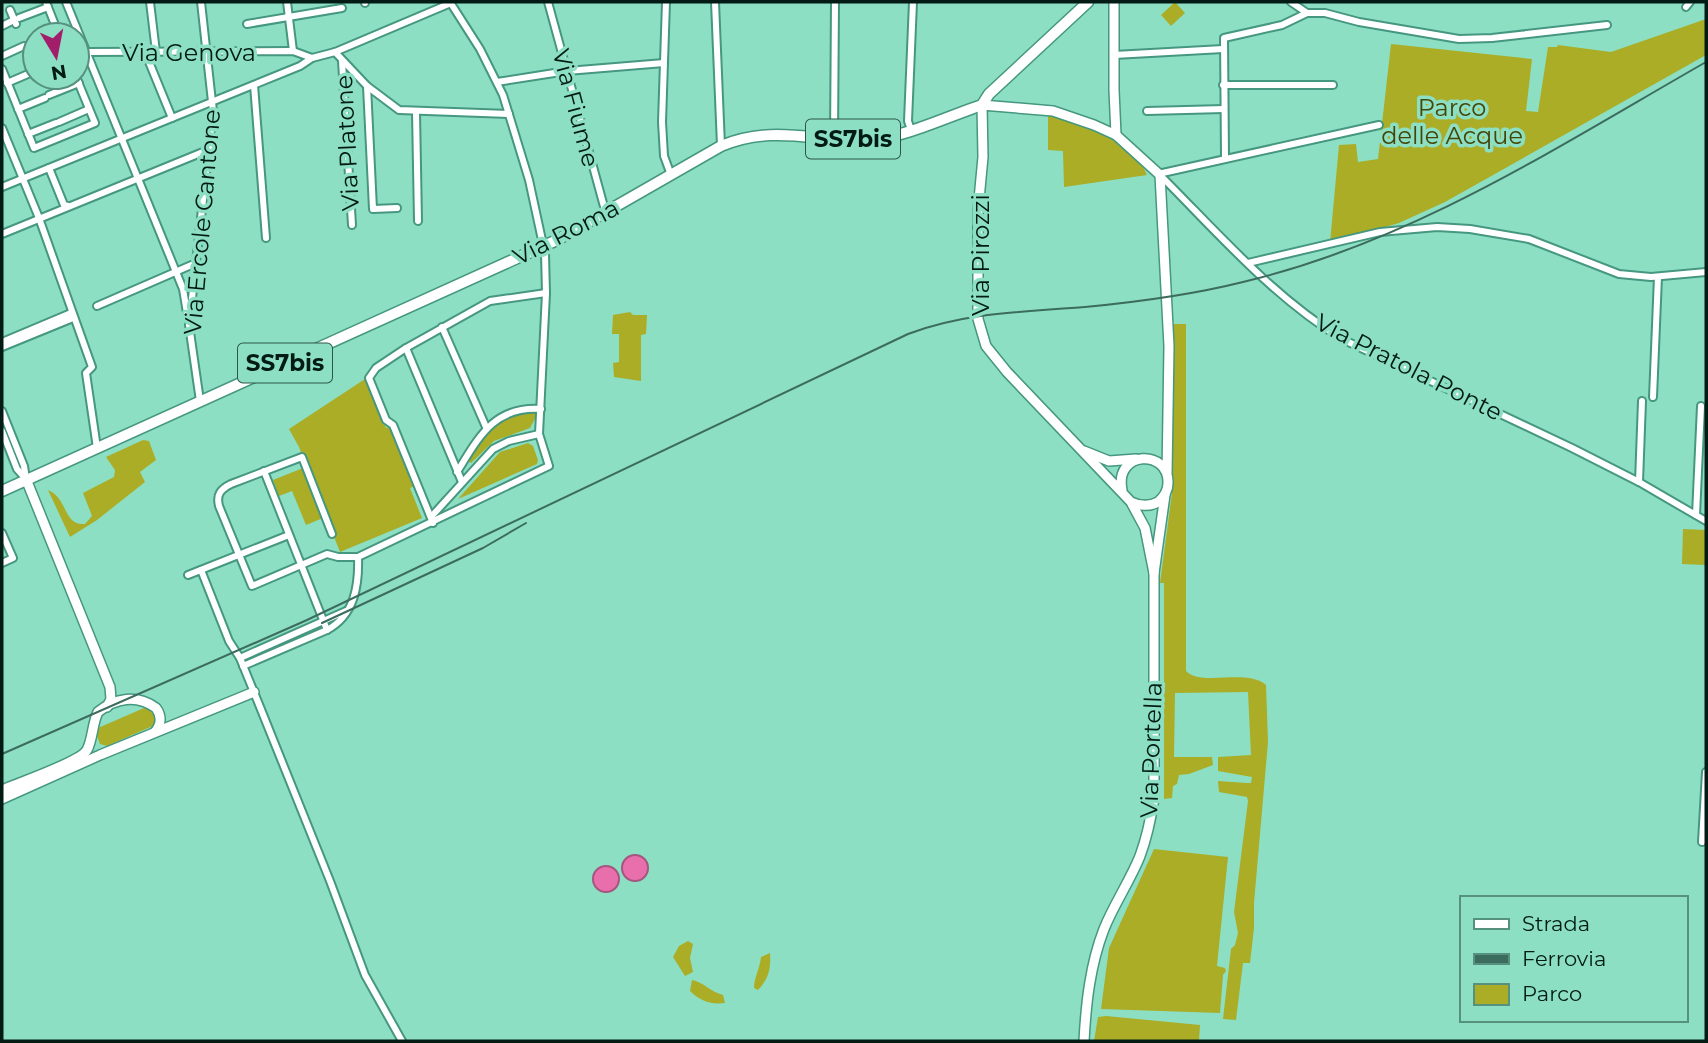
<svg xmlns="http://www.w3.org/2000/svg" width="1708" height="1043" viewBox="0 0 1708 1043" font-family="Montserrat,sans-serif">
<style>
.green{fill:#aaad25}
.water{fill:#e96fac;stroke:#a4567e;stroke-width:2}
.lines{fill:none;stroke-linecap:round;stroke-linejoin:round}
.street-casing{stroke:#45977f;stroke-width:10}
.secondary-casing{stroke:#45977f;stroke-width:12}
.primary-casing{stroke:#45977f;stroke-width:13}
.street{stroke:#fff;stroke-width:6}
.secondary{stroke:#fff;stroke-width:9}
.primary{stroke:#fff;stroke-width:10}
.rail{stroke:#3c6c5d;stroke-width:2}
.labels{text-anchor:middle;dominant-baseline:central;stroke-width:7;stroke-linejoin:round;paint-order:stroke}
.shield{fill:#8ddfc4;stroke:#2c5649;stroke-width:2}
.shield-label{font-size:23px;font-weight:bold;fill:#021b14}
.street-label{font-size:24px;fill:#021b14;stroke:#8ddfc4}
.park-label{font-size:24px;fill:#444608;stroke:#8ddfc4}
</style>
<rect width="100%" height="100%" fill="#8ddfc4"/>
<g class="green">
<path d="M1175 2 1185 13 1171 26 1161 15Z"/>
<path d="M1706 19V55L1445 202 1399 223 1330 243 1339 145 1356 144 1358 162 1378 159 1391 44 1532 59 1526 111 1538 112 1548 47H1557L1558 45 1611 52Z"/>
<path d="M1048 113C1079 124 1134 141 1147 175L1064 187 1063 151 1048 150Z"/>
<path d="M630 312 633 315H647L646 334 641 335V381L614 377 613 363 619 362V334H612L613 315Z"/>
<path d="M1173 324H1186V671C1201 687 1247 668 1266 685L1268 742 1254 903V928L1250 963H1243L1236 1020 1223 1019 1231 949 1235 945 1238 933 1234 912 1248 801 1247 797 1219 792 1218 781 1247 783H1251L1252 777 1218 771V757L1251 755 1248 692 1175 693 1174 757H1212L1213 765 1189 774 1179 775 1177 784 1173 786 1172 798 1164 799V583H1160L1172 493Z"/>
<path d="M365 379 386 428 391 426 415 486 410 488 422 518 340 552 299 447 289 429Z"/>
<path d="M519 411 536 412 537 415 530 428 494 441 471 463 467 460 489 428Z"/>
<path d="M143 440 149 441 156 460 140 472 145 482 97 520 70 537 48 490C68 498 63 526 85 524L92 516 83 493 114 477 115 470 106 457Z"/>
<path d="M528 443 533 446 538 460 537 464 458 499 500 452Z"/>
<path d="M303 468 323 518 306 525 292 491 279 496 273 480Z"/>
<path d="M1683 529 1706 530 1705 565 1682 564Z"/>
<path d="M144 708H152L157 719 155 725 107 746 100 744 97 736 98 728Z"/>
<path d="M1154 849 1228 857 1217 966 1225 968 1226 971 1223 975 1220 1013 1101 1009 1109 948Z"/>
<path d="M688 941 693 944 690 958 693 972 685 976 673 957 679 946Z"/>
<path d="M770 953C771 969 769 978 758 990L754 988C754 978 760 968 761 957Z"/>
<path d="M692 980C703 982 711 992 723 995L725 1003C711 1005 700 1001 690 991Z"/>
<path d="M1106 1016 1200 1025 1199 1041H1094L1098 1017Z"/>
</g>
<g class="water">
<circle cx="635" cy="868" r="13"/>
<circle cx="606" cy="879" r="13"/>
</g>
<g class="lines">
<defs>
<g id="street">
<path d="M46 2 59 35"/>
<path d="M66 2 183 289 188 319"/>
<path d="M150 2 156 52"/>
<path d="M287 2 293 51"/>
<path d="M365 2V3"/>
<path d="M548 2 606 214"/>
<path d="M666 2 662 122 664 156 671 175"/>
<path d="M715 2 721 146"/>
<path d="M1291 2 1307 13H1325L1359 22 1459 39 1492 38 1607 25"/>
<path d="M1686 7 1690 2"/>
<path d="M10 10 16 24"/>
<path d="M19 18 48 7"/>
<path d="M247 24 342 8"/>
<path d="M2 26 14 20"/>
<path d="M30 44 35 42"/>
<path d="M86 52 293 51 312 58"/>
<path d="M145 52 172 118"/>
<path d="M335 52 367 86 399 110 509 114"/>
<path d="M1114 55 1223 49"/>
<path d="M2 56 24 46"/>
<path d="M342 61 352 225"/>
<path d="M2 69 34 148 95 123 76 77"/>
<path d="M497 82 567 71 664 63"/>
<path d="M7 83 35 71"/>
<path d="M254 85 266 238"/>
<path d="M1223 85H1333"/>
<path d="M367 86 373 209 397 208"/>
<path d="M49 95 79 83"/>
<path d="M18 109 45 98"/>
<path d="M1147 111 1224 109"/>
<path d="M416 112 418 221"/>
<path d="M59 122 89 109"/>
<path d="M2 128 39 218 92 367 86 373 97 448"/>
<path d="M911 130 908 121 913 2"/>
<path d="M28 134 56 123"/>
<path d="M834 138 835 2"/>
<path d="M1225 158 1224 38 1282 25 1307 13"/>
<path d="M49 168 64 205 68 206"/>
<path d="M1158 174 1379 125"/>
<path d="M1160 175C1218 233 1272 296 1342 339L1572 448 1639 482 1706 521"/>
<path d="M2 187 300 66 312 58 335 52 451 3"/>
<path d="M2 234 203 152 210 153"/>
<path d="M1248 263 1380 232 1437 227 1470 229 1529 239 1619 274 1651 277 1706 272"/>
<path d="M97 306 196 263"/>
<path d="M442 327 486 427"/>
<path d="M2 342 71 313"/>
<path d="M2 347 73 318"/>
<path d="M406 348 462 482"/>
<path d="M1653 397 1658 277"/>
<path d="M200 401 189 325 213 111 201 2"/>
<path d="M2 411 24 466 26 479"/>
<path d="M2 431 17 469 25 478"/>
<path d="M264 471 327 630"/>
<path d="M457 472C479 437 494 406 541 409"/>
<path d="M1639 482 1642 401"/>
<path d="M1696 515 1701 406"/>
<path d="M431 517 493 449 509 441 539 434"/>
<path d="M433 523 393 425 386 420 369 378 376 368 406 348 490 301 546 293"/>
<path d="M2 533 13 558 2 563"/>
<path d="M332 534 302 457 231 484C221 489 216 494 219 506L252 586 327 554 338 557H358L549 466 539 434 546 293 545 254 529 180 503 95 480 49 450 2"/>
<path d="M201 570 229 641 240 658 260 707 330 881 365 975 402 1041"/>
<path d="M188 575 289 535"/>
<path d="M240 658 346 611"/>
<path d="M243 666 327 630C355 615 359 585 358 557"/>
<path d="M1702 842 1706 772"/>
</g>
<g id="secondary">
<path d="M1114 2V90L1116 135"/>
<path d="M1084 451 1109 461 1136 459"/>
<path d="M26 479 110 687 111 699 107 707"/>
<path d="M1122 490C1114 450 1169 449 1168 483 1168 490 1164 497 1158 502 1149 507 1140 506 1131 502L1007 372 986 346 978 319V210L983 157 982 105 1053 111 1094 125 1116 135 1160 175 1169 346 1167 475"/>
<path d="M1154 573 1165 495"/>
<path d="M2 790C18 783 80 762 87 750 93 739 92 724 98 712 115 698 137 694 156 708 162 716 161 725 155 732"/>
<path d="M2 799 100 755 254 692"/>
<path d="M1084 1041C1086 1004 1090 965 1104 929 1114 904 1130 881 1140 856 1147 837 1151 818 1154 798V573L1145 528 1132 504"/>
</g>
<path id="primary" d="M2 491 557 240 721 146C773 124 816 142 869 140 903 138 949 116 982 105L989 94 1088 2"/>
</defs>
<use href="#street" class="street-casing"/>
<use href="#secondary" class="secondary-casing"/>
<use href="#primary" class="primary-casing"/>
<use href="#street" class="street"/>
<use href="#secondary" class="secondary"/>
<use href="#primary" class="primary"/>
<g class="rail">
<path d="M322 623 483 548 526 523"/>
<path d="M2 754 307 620 908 334C967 312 1023 312 1085 307 1138 302 1191 295 1243 282 1412 242 1557 147 1706 62"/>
</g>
</g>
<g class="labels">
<g class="shield">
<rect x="806" y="119.5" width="94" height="39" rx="5"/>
<rect x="238" y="343.5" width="94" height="39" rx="5"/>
</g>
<g class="shield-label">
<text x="853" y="139">SS7bis</text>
<text x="285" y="363">SS7bis</text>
</g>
<g class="street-label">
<text x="189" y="52">Via Genova</text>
<text transform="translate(576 108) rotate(75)">Via Fiume</text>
<text transform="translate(347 143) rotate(-93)">Via Platone</text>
<text transform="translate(202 222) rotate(-85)">Via Ercole Cantone</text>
<text transform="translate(566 232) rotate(-27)">Via Roma</text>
<text transform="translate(980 255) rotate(-90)">Via Pirozzi</text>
<text transform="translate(1409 367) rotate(27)">Via Pratola Ponte</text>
<text transform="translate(1151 750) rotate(-88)">Via Portella</text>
</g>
<g class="park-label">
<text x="1452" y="107">Parco<tspan x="1452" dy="28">delle Acque</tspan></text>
</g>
</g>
<rect width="1708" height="1043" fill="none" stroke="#021b14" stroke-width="7"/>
<rect x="1460" y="896" width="228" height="126" fill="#8ddfc4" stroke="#55917e" stroke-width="2"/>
<rect x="1474" y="919" width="35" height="10" fill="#ffffff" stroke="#55917e" stroke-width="2"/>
<text x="1522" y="931" font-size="21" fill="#021b14">Strada</text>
<rect x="1474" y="954" width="35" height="10" fill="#3c6c5d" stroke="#55917e" stroke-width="2"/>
<text x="1522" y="966" font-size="21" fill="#021b14">Ferrovia</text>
<rect x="1474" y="984" width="35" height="21" fill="#aaad25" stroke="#55917e" stroke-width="2"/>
<text x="1522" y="1001" font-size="21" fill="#021b14">Parco</text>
<g transform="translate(56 56) rotate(170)"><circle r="33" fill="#8ddfc4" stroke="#55917e" stroke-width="2"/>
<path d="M0-5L12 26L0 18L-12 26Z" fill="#a21d6a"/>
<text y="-10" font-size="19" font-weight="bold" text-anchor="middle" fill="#021b14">N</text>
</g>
</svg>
